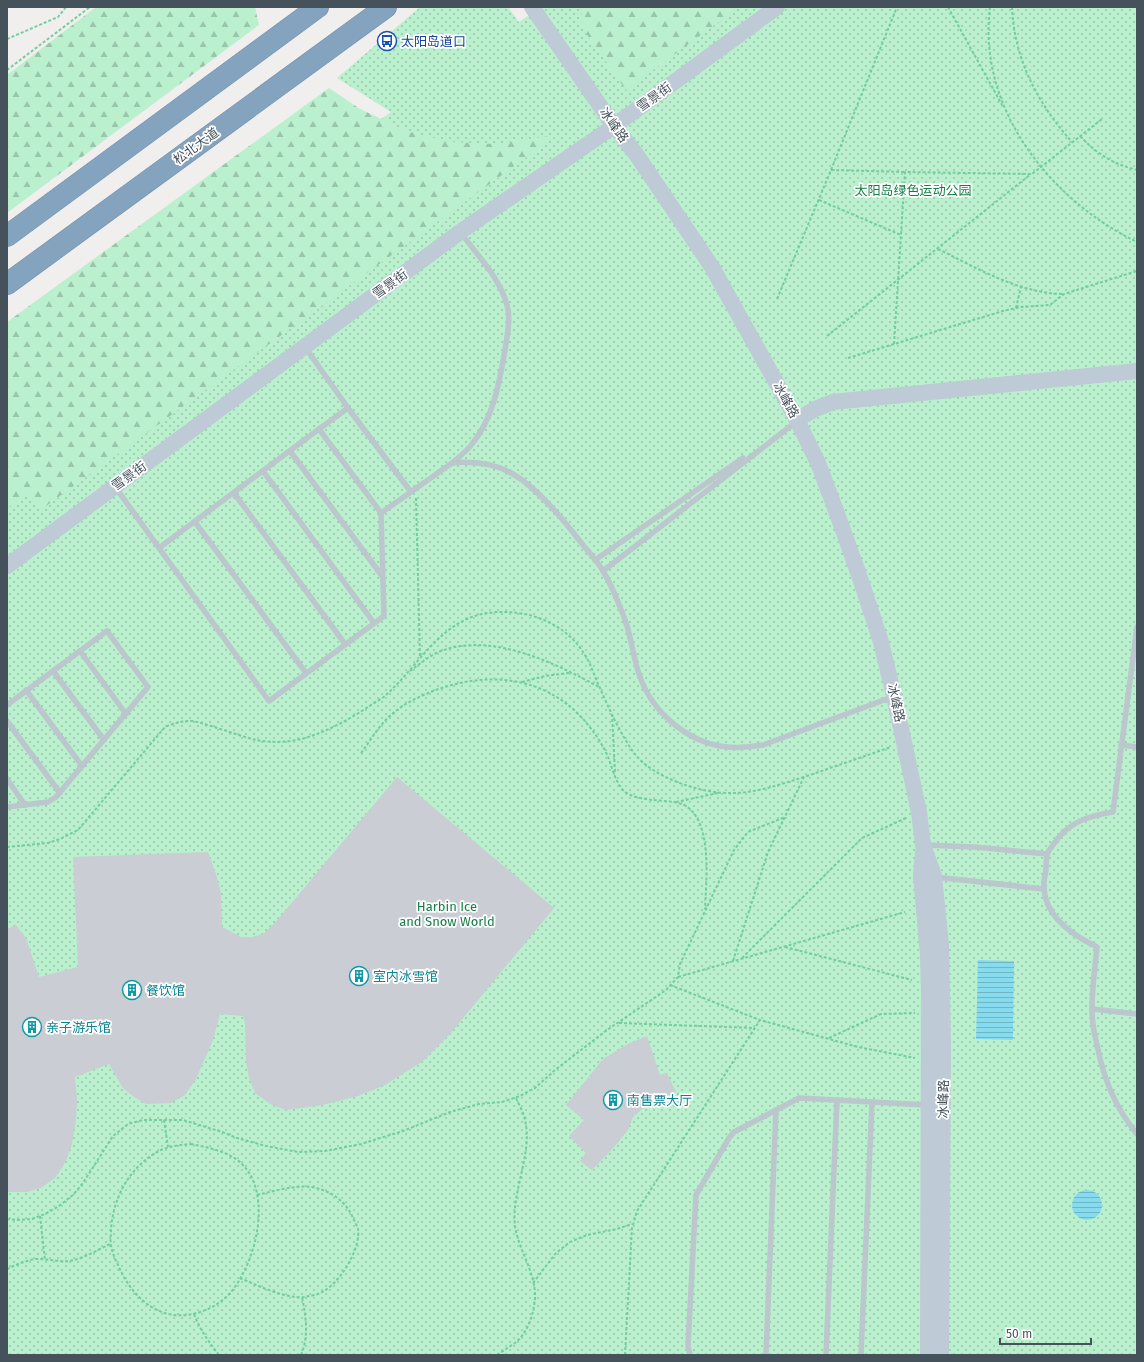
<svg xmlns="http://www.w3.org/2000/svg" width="1144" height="1362" viewBox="0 0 1144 1362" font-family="'Fira Sans','Noto Sans SC',sans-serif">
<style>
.green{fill:url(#green-dots)}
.forest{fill:url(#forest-firs)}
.water{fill:url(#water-rules)}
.building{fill:#cacdd3}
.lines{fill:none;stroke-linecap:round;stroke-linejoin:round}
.highway-casing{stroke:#6f8eaa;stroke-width:22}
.path{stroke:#72ce9d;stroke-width:2;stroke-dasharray:3 2;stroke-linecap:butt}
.lane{stroke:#bbc6cd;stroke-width:5.5}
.secondary{stroke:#becad5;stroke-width:16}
.highway{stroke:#84a3be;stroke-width:21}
.labels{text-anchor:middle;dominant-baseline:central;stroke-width:3.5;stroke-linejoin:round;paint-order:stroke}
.transit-label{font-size:13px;fill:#164399;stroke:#fff;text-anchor:start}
.street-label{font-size:13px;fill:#45525c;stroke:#fff}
.park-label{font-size:13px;fill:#147f45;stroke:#fff}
.culture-label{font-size:13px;fill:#0d838f;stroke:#fff;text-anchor:start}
</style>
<defs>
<pattern id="green-dots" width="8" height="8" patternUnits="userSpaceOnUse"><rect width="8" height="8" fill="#baf0cd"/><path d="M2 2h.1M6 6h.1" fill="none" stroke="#99c5aa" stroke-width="1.8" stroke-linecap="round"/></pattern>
<pattern id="forest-firs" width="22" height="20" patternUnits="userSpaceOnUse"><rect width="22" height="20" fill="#baf0cd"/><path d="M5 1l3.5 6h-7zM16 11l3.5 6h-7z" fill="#99c5aa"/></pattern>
<pattern id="water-rules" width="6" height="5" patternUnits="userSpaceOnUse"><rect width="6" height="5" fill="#86dcee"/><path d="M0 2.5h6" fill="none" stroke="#6fb5c4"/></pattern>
</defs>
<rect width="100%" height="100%" fill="#f1eeee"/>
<path class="green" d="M420 7H508L519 22 541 7H1137V1355H7V381L391 112 337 78Z"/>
<g class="forest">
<path d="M96 7H255L259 25 7 213V75Z"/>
<path d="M582 7H739L626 90 581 26Z"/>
<path d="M329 88 360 109 407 131 450 142 495 144 557 135 42 509 27 495 7 508V322Z"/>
</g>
<g class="water">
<path d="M978 960 1014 961 1013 1040 976 1039Z"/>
<circle cx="1087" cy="1205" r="15"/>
</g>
<g class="building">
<path d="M397 777 554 908 450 1034 423 1061 385 1085 358 1096 323 1105 286 1110 270 1104 255 1093 249 1078 246 1061 245 1024 243 1016 220 1014 213 1040 196 1079 185 1095 171 1103 146 1104 134 1097 123 1088 109 1064 75 1077 77 1099 76 1120 72 1144 66 1161 56 1177 41 1188 27 1192H7V929L16 925 26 938 39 977 78 967 73 857 208 852 216 874 221 893 222 927 241 937H252L263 934 274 924Z"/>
<path d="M647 1036 660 1075 667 1073 676 1092 662 1097 648 1104 633 1117 628 1130 615 1146 592 1170 580 1161 586 1153 569 1136 584 1120 566 1105 603 1059 628 1044Z"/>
</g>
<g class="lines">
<defs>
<g id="highway">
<path d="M7 236 318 7"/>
<path d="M7 284 386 7"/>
</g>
</defs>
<use href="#highway" class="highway-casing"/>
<g class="path">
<path d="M948 7 1002 105"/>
<path d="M990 7C977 108 1050 200 1137 242"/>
<path d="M1012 7C1014 59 1038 104 1072 142"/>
<path d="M7 39 58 17 66 7"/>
<path d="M7 70 90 7"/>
<path d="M1080 136C1097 154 1113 164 1137 170"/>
<path d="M831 170 897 7"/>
<path d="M819 200 901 235"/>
<path d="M938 249C977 268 1018 293 1063 294"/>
<path d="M777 299 831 170 905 172"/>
<path d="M1016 308 1021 287"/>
<path d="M827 336 1031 174"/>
<path d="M894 344 905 172 1032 174 1102 119"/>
<path d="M848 358 1003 311 1021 307 1050 305 1064 294 1137 271"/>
<path d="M416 498 420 658"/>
<path d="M410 671C420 664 430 655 441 651 492 632 555 663 599 687"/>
<path d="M522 682 545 676 569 673"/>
<path d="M612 714 615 772"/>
<path d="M361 753C371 740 379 725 391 715 403 704 418 697 433 691 486 671 543 675 583 719 593 730 602 743 608 757 612 767 615 781 623 790 629 797 644 799 653 800 663 801 677 801 686 806 713 823 706 882 705 909"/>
<path d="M676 802 718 793"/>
<path d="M7 847 48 843 60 839 78 830 165 727C174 723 182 721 192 721 198 722 204 724 211 726 224 730 238 735 252 739 269 743 288 743 305 738 328 731 348 720 368 707 374 703 382 699 387 694 419 665 442 619 488 613 524 608 563 621 583 652 591 663 594 676 600 688 609 709 621 735 634 753 653 778 702 794 732 793 757 793 781 784 804 777"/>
<path d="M785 947 912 980"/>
<path d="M742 958 862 838 906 818"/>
<path d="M733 961 768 852 804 777 891 747"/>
<path d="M678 977 905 912"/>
<path d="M670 985 760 1020"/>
<path d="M619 1023 755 1028"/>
<path d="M829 1038 881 1014 915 1013"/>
<path d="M164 1120 168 1147"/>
<path d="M191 1144C207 1147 230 1152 242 1164 273 1195 256 1262 231 1292 223 1301 214 1307 203 1311 163 1326 133 1300 118 1265 115 1259 112 1252 111 1245 110 1240 111 1235 111 1230 113 1198 129 1167 159 1151 169 1146 180 1145 191 1144Z"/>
<path d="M40 1216 45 1260"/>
<path d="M7 1219 17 1220 32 1219 45 1214 59 1206 73 1195 83 1183 113 1136 128 1124 143 1120H183L222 1132 237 1138 266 1146 298 1152 325 1151 361 1144 403 1131 450 1112 479 1104 502 1102 520 1096 535 1088 555 1070 607 1030 666 990 678 977 680 964 734 850 748 832 785 817"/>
<path d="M7 1269C16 1265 26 1260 36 1259 48 1259 59 1262 70 1261 84 1258 98 1250 110 1244"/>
<path d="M240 1278C256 1285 286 1299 304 1297 310 1296 318 1295 324 1291 340 1282 361 1249 358 1229 357 1226 355 1222 353 1218 346 1201 330 1190 311 1187 294 1185 274 1191 257 1195"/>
<path d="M533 1283 556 1253 570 1242 587 1235 617 1229 632 1224"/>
<path d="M194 1314C200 1330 209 1342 219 1355"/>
<path d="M301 1355C309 1336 306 1317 302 1297"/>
<path d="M497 1355C503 1351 509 1347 515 1343 526 1334 532 1319 534 1306 540 1278 519 1253 515 1226 511 1192 533 1154 525 1120 524 1113 519 1105 516 1098"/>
<path d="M625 1355 632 1228 637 1211 760 1020 858 1047 915 1058"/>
</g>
<g class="lane">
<path d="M305 347 348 408 319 429 381 513 452 463C473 461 494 463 513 474 539 489 565 522 583 545 590 553 598 562 603 571 611 584 617 599 622 612 631 632 632 653 639 674 651 711 687 743 727 747 739 748 751 747 763 745L892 697"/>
<path d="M348 408 411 492"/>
<path d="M290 451 382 576"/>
<path d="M452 463C459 457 467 451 472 444 494 417 499 383 505 350 507 336 511 319 507 305 500 278 477 255 461 233"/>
<path d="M263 471 374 623"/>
<path d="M116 488 269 701 384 616 381 513"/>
<path d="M234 493 345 644"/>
<path d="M195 522 306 673"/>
<path d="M159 548 319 429"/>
<path d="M595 560 743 458"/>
<path d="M603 571 796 422"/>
<path d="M1137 627 1113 812C1088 816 1068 822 1053 845 1051 848 1048 851 1047 855 1046 860 1046 865 1046 870 1045 876 1043 883 1044 889 1046 918 1074 936 1097 947 1095 967 1092 988 1092 1009 1092 1021 1094 1033 1097 1045 1104 1080 1115 1107 1137 1134"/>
<path d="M80 651 126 714"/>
<path d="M53 671 104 740"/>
<path d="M26 690 82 766"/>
<path d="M7 705 107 631 148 687 56 797 48 802 7 807"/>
<path d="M7 721 60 793"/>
<path d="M1121 745 1137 747"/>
<path d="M7 779 25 805"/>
<path d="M924 845 975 847 1047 854"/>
<path d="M935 877 1044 889"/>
<path d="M1092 1009 1137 1014"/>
<path d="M690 1355 688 1346 696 1195 729 1138 734 1132 799 1098 927 1105"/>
<path d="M766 1355 776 1110"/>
<path d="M826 1355 837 1100"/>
<path d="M861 1355 872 1102"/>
</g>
<g class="secondary">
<path d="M532 7 614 126 636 154 712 267 797 420 818 463 838 516 860 578 881 642 894 696 919 812 923 845 934 876 941 945 943 1046 941 1355"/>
<path d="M797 420 815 409 833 402 1137 371"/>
<path d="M7 566 460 232 614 126 777 7"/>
<path d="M923 852 921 876 928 955 929 995 928 1355"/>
</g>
<use href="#highway" class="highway"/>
</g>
<defs>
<symbol id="bus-ring" viewBox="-11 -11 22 22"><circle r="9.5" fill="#fff" stroke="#1a4fb4" stroke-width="1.5"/><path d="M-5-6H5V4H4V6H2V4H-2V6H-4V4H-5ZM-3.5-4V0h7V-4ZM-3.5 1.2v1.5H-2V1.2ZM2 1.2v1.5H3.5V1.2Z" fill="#1a4fb4"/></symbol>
<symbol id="building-ring" viewBox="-11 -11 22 22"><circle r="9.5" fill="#fff" stroke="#0f9aa8" stroke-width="1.5"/><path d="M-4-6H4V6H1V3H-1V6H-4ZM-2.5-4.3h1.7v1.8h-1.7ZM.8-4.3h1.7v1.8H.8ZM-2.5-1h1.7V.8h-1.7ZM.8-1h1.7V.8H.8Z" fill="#0f9aa8"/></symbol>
</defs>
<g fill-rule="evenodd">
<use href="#bus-ring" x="376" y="30" width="22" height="22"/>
<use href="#building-ring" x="348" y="965" width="22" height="22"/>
<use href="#building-ring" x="121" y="979" width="22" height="22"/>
<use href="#building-ring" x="21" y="1016" width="22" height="22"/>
<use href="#building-ring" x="602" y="1089" width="22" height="22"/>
</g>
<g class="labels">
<g class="transit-label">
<text x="401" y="41">太阳岛道口</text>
</g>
<g class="street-label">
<text transform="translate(654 97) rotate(-36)">雪景街</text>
<text transform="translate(614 125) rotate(54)">冰峰路</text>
<text transform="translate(196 146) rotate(-36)">松北大道</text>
<text transform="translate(390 284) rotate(-36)">雪景街</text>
<text transform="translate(786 400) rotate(61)">冰峰路</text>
<text transform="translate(129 476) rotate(-36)">雪景街</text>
<text transform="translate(896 703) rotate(77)">冰峰路</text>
<text transform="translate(943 1099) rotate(-90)">冰峰路</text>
</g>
<g class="park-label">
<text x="913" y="190">太阳岛绿色运动公园</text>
<text x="447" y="906">Harbin Ice<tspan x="447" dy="15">and Snow World</tspan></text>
</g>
<g class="culture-label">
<text x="373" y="976">室内冰雪馆</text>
<text x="146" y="990">餐饮馆</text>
<text x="46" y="1027">亲子游乐馆</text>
<text x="627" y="1100">南售票大厅</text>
</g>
</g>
<rect width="1144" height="1362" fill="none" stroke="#45525c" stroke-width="16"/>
<path d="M1000 1338v6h91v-6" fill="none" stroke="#45525c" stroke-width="2"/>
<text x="1006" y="1338" font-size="12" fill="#45525c" stroke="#ffffff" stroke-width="3" paint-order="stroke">50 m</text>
</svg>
